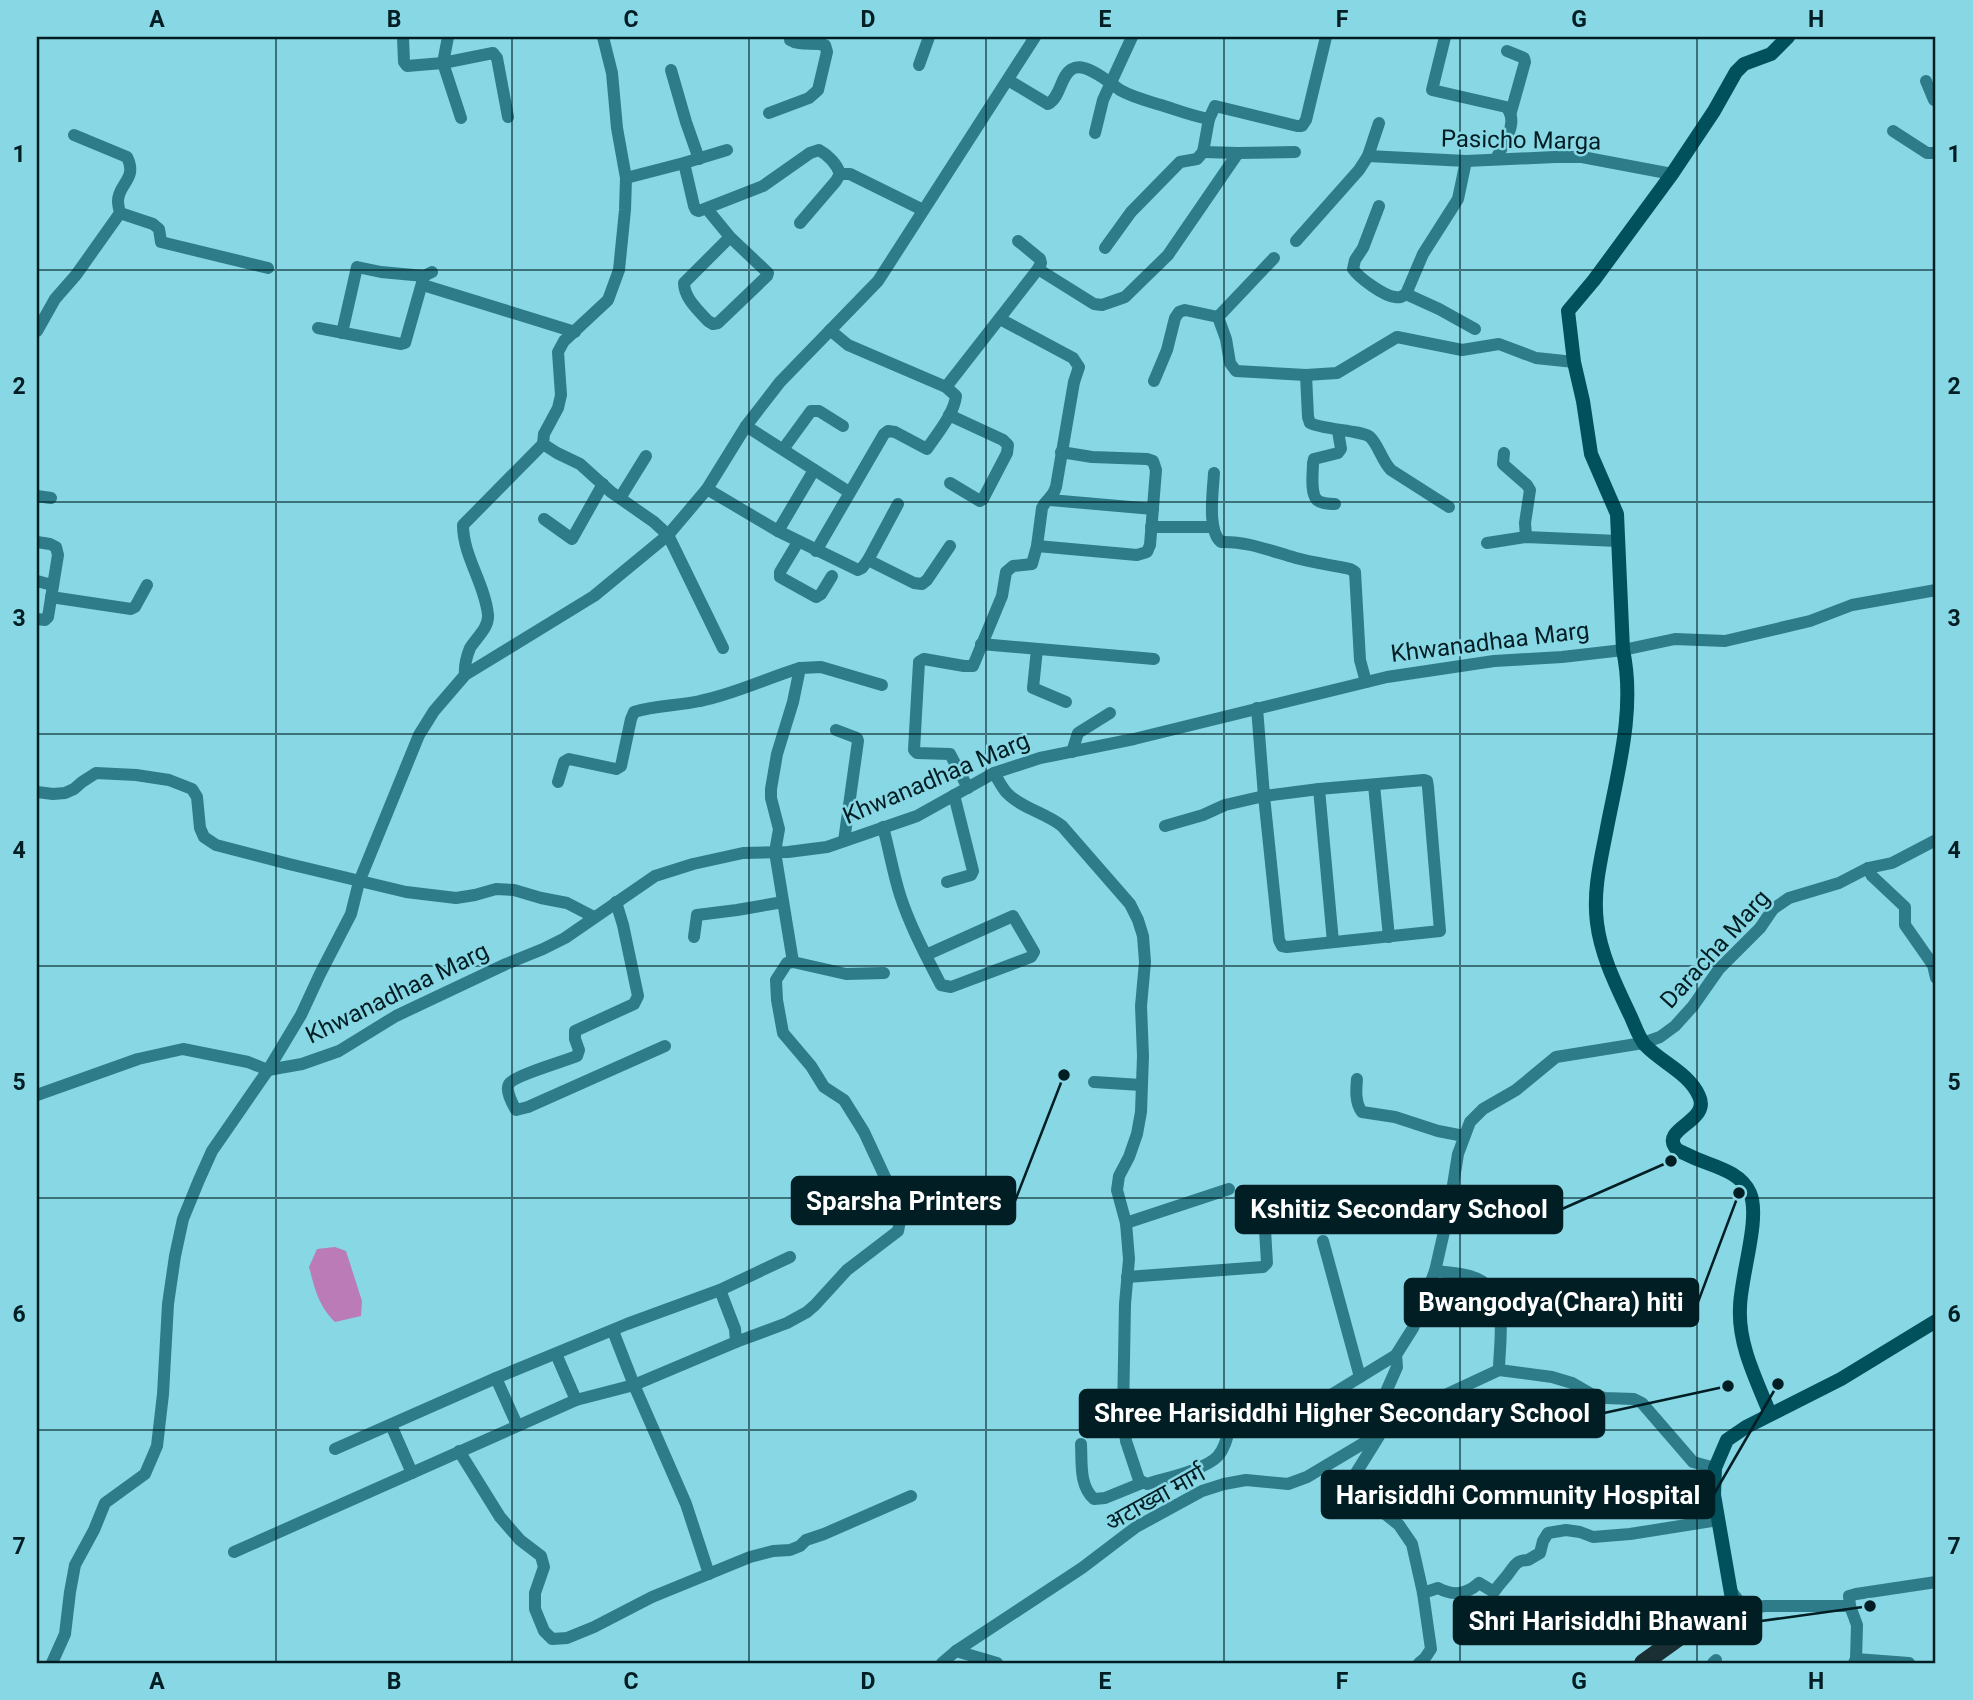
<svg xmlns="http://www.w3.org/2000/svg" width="1973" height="1700" viewBox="0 0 1973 1700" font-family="Roboto,'Noto Sans Devanagari',sans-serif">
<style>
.water{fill:#bb7bb6}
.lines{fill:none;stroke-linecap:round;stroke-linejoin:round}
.street{stroke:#2e7c89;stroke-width:12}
.secondary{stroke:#00515c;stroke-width:14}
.primary{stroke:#192f33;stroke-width:18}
.grid{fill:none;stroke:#001e23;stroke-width:2;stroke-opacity:0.55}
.labels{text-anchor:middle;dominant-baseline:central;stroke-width:5;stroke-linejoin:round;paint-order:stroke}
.street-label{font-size:24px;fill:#001e23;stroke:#88d7e4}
.leader{fill:none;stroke:#001e23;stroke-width:2.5}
.callout-dot{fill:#001e23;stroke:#88d7e4;stroke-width:2.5}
.callout{fill:#001e23;stroke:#001e23;stroke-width:2.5}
.callout-label{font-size:26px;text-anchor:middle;font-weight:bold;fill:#fff}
.neatline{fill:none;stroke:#001e23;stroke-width:2.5}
.grid-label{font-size:23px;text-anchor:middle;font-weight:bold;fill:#001e23}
</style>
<rect width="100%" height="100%" fill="#88d7e4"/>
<path class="water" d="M335 1247 346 1251 362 1301 361 1316 335 1322C318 1305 315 1289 309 1267L317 1249Z"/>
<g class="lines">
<g class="street">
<path d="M403 37 404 62 407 66 443 63 493 53 497 58 508 117"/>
<path d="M448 37 443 63 461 118"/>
<path d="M603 37 612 73 617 128 626 178 625 210 619 270 608 300 564 341 558 352 561 395 558 408 544 434 543 444 557 453 580 464 611 492 654 522 668 535 723 648"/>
<path d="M1445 37 1432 90 1506 107C1520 122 1503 144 1496 159"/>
<path d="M1507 51 1524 58 1525 62 1511 112"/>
<path d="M919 65 929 37"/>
<path d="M671 70 686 122 699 159"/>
<path d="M1008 80 1048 104C1061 97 1060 76 1072 69 1085 61 1110 83 1120 90 1132 97 1148 101 1161 105 1177 110 1192 116 1209 119L1203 152 1238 153 1295 152"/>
<path d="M1926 81 1934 100 1936 101"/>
<path d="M769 113 809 98 818 90 827 52 825 45C814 42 799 46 790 40V37"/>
<path d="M1209 119 1215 106 1297 126H1302L1306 120 1326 37"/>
<path d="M1893 131 1927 153H1936"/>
<path d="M1095 133 1103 100 1132 37"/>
<path d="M1368 156 1466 161 1555 157H1582L1672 174"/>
<path d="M684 163 694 206 696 210 699 211 763 186 810 153 819 150C828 155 837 164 840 174L836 181 800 223"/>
<path d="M840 174H850L923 210"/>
<path d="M626 178 684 163 727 150"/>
<path d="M1379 206 1363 248 1355 260 1353 269C1359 278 1384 296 1395 297 1400 298 1401 297 1406 294L1423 254 1458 199 1466 161"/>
<path d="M707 209 730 237 768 273 767 276 718 323 713 324 708 321C699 311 684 298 684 283L730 237"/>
<path d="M120 213 153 224 159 229 161 242 268 268"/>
<path d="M1296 241 1359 170 1368 156 1379 123"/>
<path d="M1105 248 1131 212 1180 162 1197 159 1203 152"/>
<path d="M1038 269 1094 304 1102 305 1125 297 1168 255 1238 153"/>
<path d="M423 285 575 332"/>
<path d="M1406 294 1439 309 1475 329"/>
<path d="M1218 317 1274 258"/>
<path d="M318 328 401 344 405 343 424 276 432 272"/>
<path d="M37 331 55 299 76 275 120 213C119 209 118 205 118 201 118 184 138 179 127 157L74 135"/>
<path d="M342 333 357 267 381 272 424 276"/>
<path d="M1306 375 1308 417 1310 423C1324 430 1361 430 1370 437 1378 444 1382 461 1391 470L1449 507"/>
<path d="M1154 381 1167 350 1175 318 1179 312 1185 310 1218 317 1226 339 1230 363 1236 371 1306 375 1337 373 1397 337 1462 350 1499 344 1536 358 1574 362"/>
<path d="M946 387 1038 269 1041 263 1040 259 1018 241"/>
<path d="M949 415 1003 440 1008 445 1007 453 983 499 980 501 950 483"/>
<path d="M746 426 849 492"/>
<path d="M784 448 811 411H819L843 426"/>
<path d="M1504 453 1503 464 1527 485 1530 490 1525 523 1526 537"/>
<path d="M1214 473C1213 492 1207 530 1221 542 1247 541 1271 551 1296 558 1314 563 1332 565 1350 569L1355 572 1360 660 1366 682"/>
<path d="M707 489 778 531 858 570 862 568 868 560 914 583 922 584 927 580 950 546"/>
<path d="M37 496 51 498"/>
<path d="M620 498 646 456"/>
<path d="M1050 500 1153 509"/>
<path d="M1335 504C1330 504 1322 504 1317 500 1310 493 1313 472 1313 463L1314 459 1338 453 1341 449 1338 431"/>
<path d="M544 519 572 539 603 484"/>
<path d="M1151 527H1213"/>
<path d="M778 531 814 470"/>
<path d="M37 542 50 544 56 547 58 555 48 617 45 620 37 619"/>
<path d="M798 542 780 572V577L816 597 821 594 832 576"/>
<path d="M1487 543 1526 537 1618 541"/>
<path d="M1037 546 1137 555 1147 552 1150 545 1156 470 1153 461 1147 459 1092 457 1061 452"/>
<path d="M816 551 884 434 888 431 895 432 927 449C937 434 954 414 956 396L946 387 848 345 830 330"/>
<path d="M868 560 898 504"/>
<path d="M37 581 52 585"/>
<path d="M51 597 131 609 135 607 147 585"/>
<path d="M981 644 1154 659"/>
<path d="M1037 649 1033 688 1066 702"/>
<path d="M800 668 821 667 882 685"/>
<path d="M465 675C464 665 466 658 470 648 476 638 489 628 488 615 485 584 463 556 463 525L543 444"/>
<path d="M836 730 857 738 858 741 844 841"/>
<path d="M1072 752 1078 733 1110 713"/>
<path d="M994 773C998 779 1002 788 1007 793 1021 808 1046 813 1062 826L1130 904 1138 920 1143 936 1145 962 1141 1006 1143 1056 1141 1112 1137 1134 1129 1157 1119 1176 1117 1190 1126 1223 1129 1259 1125 1304 1123 1415 1126 1441 1139 1480 1147 1484C1166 1478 1205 1470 1218 1456 1235 1436 1222 1409 1255 1400 1277 1395 1299 1405 1321 1401L1396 1355 1413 1328 1435 1271 1449 1210 1458 1154 1470 1122 1483 1109 1516 1090 1556 1057 1643 1043 1660 1037 1675 1026 1693 1006 1719 969 1760 928 1773 909 1789 898 1839 883 1868 868 1892 863 1936 840"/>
<path d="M558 782 564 762 569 759 616 769 621 766 631 719 634 712C655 705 678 706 700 701 735 694 767 678 800 668L793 702 777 754 771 789V798L779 829 775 852 793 962 787 963 776 980 777 1000 783 1033 811 1066 824 1087 844 1100 864 1132 897 1203 900 1221 898 1231 847 1270 815 1305 807 1312 787 1323 736 1342 735 1329 720 1290"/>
<path d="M1374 785 1389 937"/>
<path d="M968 788 950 754 917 753 914 750 919 662 924 659 964 666H973L1002 596 1006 572 1013 566 1032 564 1037 546 1042 508C1046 498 1052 500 1056 487L1074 382 1079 367 1073 358 1000 319"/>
<path d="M1319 789 1333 942"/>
<path d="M37 792 53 794 65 793 74 789 82 782 96 773 136 775 169 780 192 789 197 797 200 828 204 837 216 845 289 864 406 892 456 898 475 895 496 889 514 890 541 898 567 903 594 917"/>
<path d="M1165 826 1203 815 1225 805 1264 796 1319 789 1424 780 1427 781 1428 787 1440 931 1287 947 1282 946 1279 940 1264 796 1257 708"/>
<path d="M883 827C889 849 893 873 900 895 910 926 926 956 941 985L951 987 1031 957 1034 952 1013 916 926 955"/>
<path d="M1868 868 1872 876 1905 907V925L1933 965 1936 978"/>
<path d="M947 882 971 875 973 871 954 795"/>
<path d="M616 902 623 925 638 996 634 1004 575 1031V1039L579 1050 577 1056C565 1061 513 1076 509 1084 505 1090 513 1105 516 1110L528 1107 665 1046"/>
<path d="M694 937 697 915 737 910 783 902"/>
<path d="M793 962 846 974 884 973"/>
<path d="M268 1070 302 1064 339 1051 396 1016 506 964 543 949 565 938 655 876 693 864 743 853 788 852 827 847 917 816 994 773 1040 758 1134 739 1387 677 1494 661 1562 657 1623 650 1675 639 1725 641 1810 621 1852 605 1936 590"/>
<path d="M1357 1079C1356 1090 1355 1103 1362 1112L1395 1117 1438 1131 1464 1136"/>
<path d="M1094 1082 1141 1085"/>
<path d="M37 1095 138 1059 183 1049 248 1062 268 1070"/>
<path d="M1126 1223 1229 1189"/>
<path d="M1323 1241 1360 1377"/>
<path d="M1435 1271C1450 1273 1470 1273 1483 1282 1509 1302 1499 1343 1499 1370"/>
<path d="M1127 1277 1263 1267 1267 1263 1264 1213"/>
<path d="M613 1331 634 1385 736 1342"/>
<path d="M556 1354 576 1400"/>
<path d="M496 1378 517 1425"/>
<path d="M391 1425 412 1473"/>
<path d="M1390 1428 1381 1416 1380 1410 1382 1401 1397 1367 1396 1355"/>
<path d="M1379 1436 1356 1473 1352 1482 1355 1495 1379 1509 1399 1525 1412 1544 1423 1593 1431 1649 1425 1658 1419 1663"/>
<path d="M1081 1444C1082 1462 1079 1486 1094 1499L1105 1498 1142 1483"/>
<path d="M335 1449 496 1378 627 1324 720 1290 790 1257"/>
<path d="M459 1451 500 1517 520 1540 541 1556 544 1567 535 1593V1609L544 1631 552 1639 567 1638 594 1627 652 1597 750 1557 773 1551 790 1550 800 1546 806 1540 824 1534 911 1496"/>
<path d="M234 1552 576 1400 634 1385 686 1504 709 1574"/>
<path d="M1731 1591 1745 1609 1765 1606H1850L1849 1596 1856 1594 1936 1582"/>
<path d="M1423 1593 1438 1588C1453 1596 1466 1595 1479 1583L1494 1592C1500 1583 1504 1580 1509 1573 1515 1565 1517 1560 1528 1560L1540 1553 1543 1541 1548 1533 1566 1530 1580 1532 1593 1537 1630 1534 1718 1520"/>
<path d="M1850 1606 1857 1625 1856 1659 1854 1663"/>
<path d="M1720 1613 1735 1637"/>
<path d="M956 1651 997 1663"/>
<path d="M1856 1659 1909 1663"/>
<path d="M52 1663 65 1634 70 1592 75 1565 94 1530 105 1503 145 1474 157 1446 163 1394 168 1304 175 1256 183 1219 199 1180 212 1151 268 1070 301 1015 320 974 351 914 359 882 419 735 434 711 465 675 594 596 668 535 707 489 746 426 780 382 878 281 1035 37"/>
<path d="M942 1663 956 1651 1082 1568 1136 1527 1202 1491 1224 1484 1246 1480 1288 1484 1307 1477 1441 1397 1499 1370 1552 1377 1572 1383 1591 1394 1605 1398 1634 1399 1642 1403 1693 1462 1715 1468"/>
<path d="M1713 1663 1716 1660"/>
</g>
<g class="secondary">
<path d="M1770 1414C1757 1381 1738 1345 1740 1308 1740 1278 1761 1218 1750 1193 1739 1169 1709 1166 1688 1155 1684 1153 1677 1151 1675 1147 1662 1128 1711 1121 1699 1096 1689 1073 1662 1063 1645 1045 1639 1038 1635 1026 1631 1017 1617 987 1601 956 1597 923 1593 892 1600 863 1606 833 1617 774 1636 710 1623 650L1617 514 1591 454 1583 401 1574 362 1568 311 1594 280 1672 174 1714 111 1736 72 1744 64 1771 54 1788 37"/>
<path d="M1720 1613 1730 1606 1732 1599 1714 1495 1715 1468 1727 1440 1746 1427 1841 1379 1936 1321"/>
</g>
<path class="primary" d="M1643 1663 1682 1635 1720 1613"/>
</g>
<path class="grid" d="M276 37V1663M512 37V1663M749 37V1663M986 37V1663M1224 37V1663M1460 37V1663M1697 37V1663M37 270H1936M37 502H1936M37 734H1936M37 966H1936M37 1198H1936M37 1430H1936"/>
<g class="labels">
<g class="street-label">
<text transform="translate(1521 140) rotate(1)">Pasicho Marga</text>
<text transform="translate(1490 642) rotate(-7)">Khwanadhaa Marg</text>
<text transform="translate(936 778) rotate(-23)">Khwanadhaa Marg</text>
<text transform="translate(1715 949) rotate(-48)">Daracha Marg</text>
<text transform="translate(397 993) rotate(-26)">Khwanadhaa Marg</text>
<text transform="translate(1155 1498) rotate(-29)">अटाख्वा मार्ग</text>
</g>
</g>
<path class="leader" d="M1064 1075L1015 1201M1671 1161L1562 1209M1739 1193L1698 1302M1728 1386L1604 1413M1778 1384L1714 1494M1870 1606L1761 1621"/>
<g class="callout-dot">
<circle cx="1064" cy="1075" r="7"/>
<circle cx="1671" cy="1161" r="7"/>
<circle cx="1739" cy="1193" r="7"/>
<circle cx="1728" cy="1386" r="7"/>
<circle cx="1778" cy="1384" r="7"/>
<circle cx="1870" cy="1606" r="7"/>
</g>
<g class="callout">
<rect x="792" y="1177" width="223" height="47" rx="7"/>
<rect x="1236" y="1186" width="326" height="47" rx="7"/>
<rect x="1405" y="1279" width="293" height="47" rx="7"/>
<rect x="1080" y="1390" width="524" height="47" rx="7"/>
<rect x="1322" y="1471" width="392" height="47" rx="7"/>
<rect x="1454" y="1597" width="307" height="47" rx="7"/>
</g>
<g class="callout-label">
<text x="904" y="1210">Sparsha Printers</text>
<text x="1399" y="1218">Kshitiz Secondary School</text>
<text x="1551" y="1311">Bwangodya(Chara) hiti</text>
<text x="1342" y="1422">Shree Harisiddhi Higher Secondary School</text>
<text x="1518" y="1504">Harisiddhi Community Hospital</text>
<text x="1608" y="1630">Shri Harisiddhi Bhawani</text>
</g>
<rect width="1973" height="1700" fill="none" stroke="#88d7e4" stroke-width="77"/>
<rect x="38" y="38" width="1896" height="1624" class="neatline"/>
<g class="grid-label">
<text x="157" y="27">A</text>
<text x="394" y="27">B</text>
<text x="631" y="27">C</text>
<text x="868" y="27">D</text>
<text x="1105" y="27">E</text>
<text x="1342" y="27">F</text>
<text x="1579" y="27">G</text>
<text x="1816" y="27">H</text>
<text x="19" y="162">1</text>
<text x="1954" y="162">1</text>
<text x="19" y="394">2</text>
<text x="1954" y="394">2</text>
<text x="19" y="626">3</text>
<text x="1954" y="626">3</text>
<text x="19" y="858">4</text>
<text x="1954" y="858">4</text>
<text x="19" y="1090">5</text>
<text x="1954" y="1090">5</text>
<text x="19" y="1322">6</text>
<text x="1954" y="1322">6</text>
<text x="19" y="1554">7</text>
<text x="1954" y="1554">7</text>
<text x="157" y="1689">A</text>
<text x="394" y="1689">B</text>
<text x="631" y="1689">C</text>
<text x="868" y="1689">D</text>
<text x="1105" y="1689">E</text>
<text x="1342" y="1689">F</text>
<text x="1579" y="1689">G</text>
<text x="1816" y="1689">H</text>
</g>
</svg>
